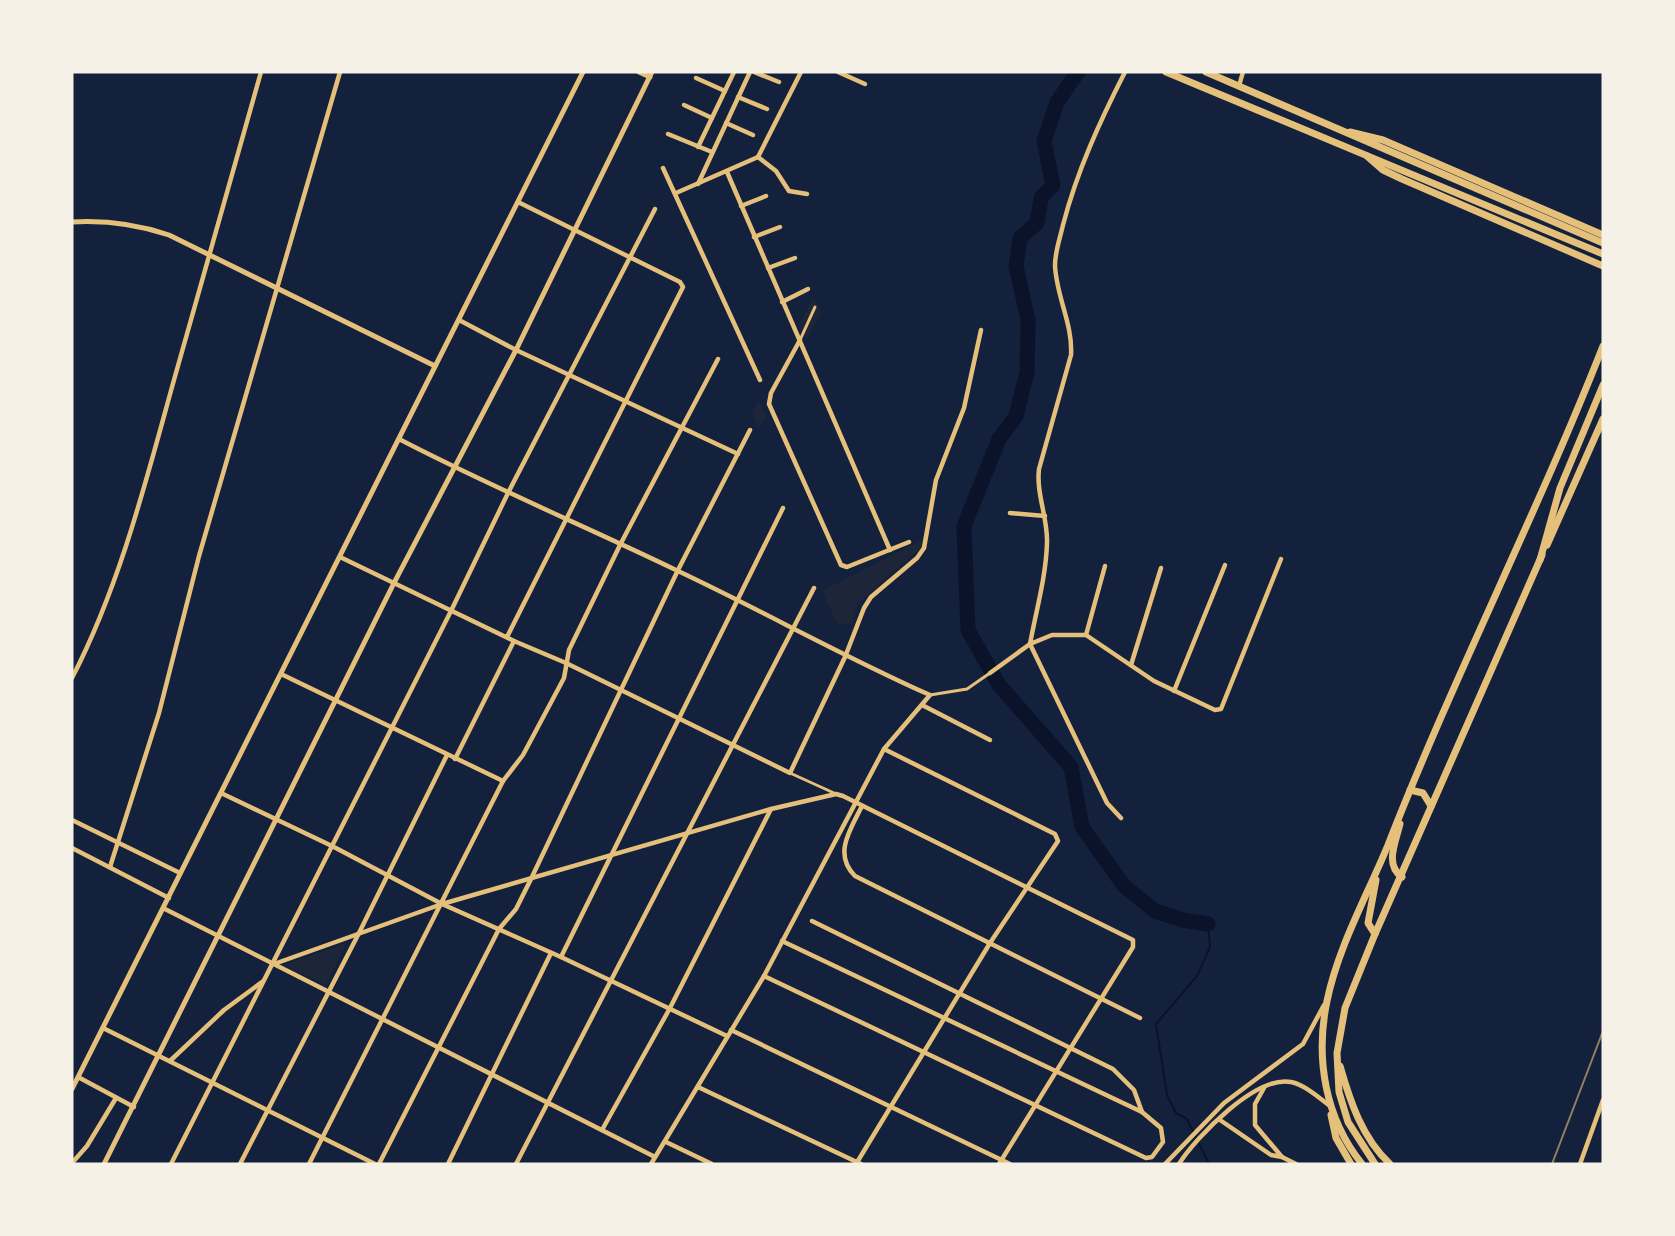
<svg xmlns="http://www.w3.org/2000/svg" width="1675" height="1236" viewBox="0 0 1675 1236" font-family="'DejaVu Sans',sans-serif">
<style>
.green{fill:#1d2539}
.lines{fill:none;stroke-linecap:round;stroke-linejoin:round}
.stream{stroke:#0b132b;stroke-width:2}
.river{stroke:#0b132b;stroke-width:15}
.pedestrian{stroke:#e5c07b;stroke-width:3}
.minor{stroke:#e5c07b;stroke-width:4.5}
.tertiary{stroke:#e5c07b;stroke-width:5}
.primary{stroke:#e5c07b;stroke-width:7}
.trunk{stroke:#e5c07b;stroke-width:7}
.rail{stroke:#918062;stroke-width:2}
</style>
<rect width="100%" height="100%" fill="#14213d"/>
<g class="green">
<path d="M814 296 821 313 806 341 799 325Z"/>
<path d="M759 400 766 416 759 429 752 413Z"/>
<path d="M922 540V547L858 603 852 624H837L822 591Z"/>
<path d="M346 943 326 985 284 965Z"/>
</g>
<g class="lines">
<path class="stream" d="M1208 924 1210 947 1197 976 1156 1024 1167 1095 1176 1113 1187 1119 1209 1164"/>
<path class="river" d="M1078 72 1057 102 1044 141 1053 185 1041 198 1037 223 1020 238 1016 266 1028 320 1027 372 1016 416 999 439 964 526 968 630 999 685 1071 767 1082 827 1124 886 1155 911 1183 920 1208 924"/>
<g class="pedestrian">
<path d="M800 340 815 307"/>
<path d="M930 695 967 689 990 673"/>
<path d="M790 773 834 793"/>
</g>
<g class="minor">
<path d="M754 72 779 82"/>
<path d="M838 72 865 84"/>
<path d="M696 78 725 91"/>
<path d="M1239 86 1243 72"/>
<path d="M738 97 767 109"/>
<path d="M684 105 712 118"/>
<path d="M726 123 753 135"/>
<path d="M668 134 712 152"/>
<path d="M698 147 734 72"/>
<path d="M758 157 776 171 789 191 807 194"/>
<path d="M663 168 760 380"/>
<path d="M727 172 890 550"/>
<path d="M698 184 750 72"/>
<path d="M676 193 758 157 801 72"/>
<path d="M741 206 766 196"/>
<path d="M754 237 780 227"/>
<path d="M768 268 795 258"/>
<path d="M782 302 808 289"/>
<path d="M459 320 516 350 738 454"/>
<path d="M800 340 771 393 769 404 841 565 847 567 909 542"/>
<path d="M399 439C491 487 585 526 678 571 763 611 844 657 930 695L884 749 764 976 651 1164"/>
<path d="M1010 513 1045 516"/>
<path d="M340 557 514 641 566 663 790 773 845 657 864 608 871 597 917 558 924 548 936 480 964 408 981 330"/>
<path d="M1086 635 1105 566"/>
<path d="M507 637 683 287 680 282 518 202"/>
<path d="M1030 644C1036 611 1046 577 1047 543 1048 518 1036 494 1039 469L1071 355C1073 324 1056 296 1055 265 1055 252 1060 238 1063 225 1077 171 1100 121 1125 72"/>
<path d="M1030 644 1107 803 1121 818"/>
<path d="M1131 665 1161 568"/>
<path d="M990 673 1030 644 1052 635H1086L1154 681 1215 710 1221 709 1281 559"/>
<path d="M281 674 503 781"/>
<path d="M72 678C119 587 145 485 172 387 201 282 231 177 261 72"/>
<path d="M1174 691 1225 565"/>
<path d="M922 705 990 740"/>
<path d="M455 759 514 641"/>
<path d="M221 793 332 846 442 904 561 957 727 1036"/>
<path d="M862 806C850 830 833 854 855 876L1140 1018"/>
<path d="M72 820 180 873"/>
<path d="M72 848 169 898"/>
<path d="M110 867 159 713 199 556 340 72"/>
<path d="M163 908 655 1157"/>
<path d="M812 921 1113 1069 1134 1090 1142 1112"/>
<path d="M561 957 783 508"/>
<path d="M274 964 442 904 771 809 836 794 843 796 1133 940V947L999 1164"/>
<path d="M764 976 1146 1158 1152 1157 1163 1142 1161 1128 1142 1112 782 941"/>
<path d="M103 1028 375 1164"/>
<path d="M731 1030 1010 1164"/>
<path d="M170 1061 224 1010 262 982"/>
<path d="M78 1077 134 1107"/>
<path d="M698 1087 861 1164"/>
<path d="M1264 1088 1255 1104V1125L1282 1157 1296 1164"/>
<path d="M1220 1120 1271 1155 1282 1157"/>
<path d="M602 1130 670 1008 771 809"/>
<path d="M666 1142 712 1164"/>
<path d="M72 1163 87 1146 116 1098"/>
<path d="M171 1164 451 611 508 493 655 209"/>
<path d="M240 1164 359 933 447 755"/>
<path d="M309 1164 503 781 523 755 564 678 569 650 620 545 718 359"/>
<path d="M379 1164 499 929 516 909 531 879 678 570 750 430"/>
<path d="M448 1164 551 953"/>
<path d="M516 1164 814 588"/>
<path d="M856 1164 990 943 1058 841 1055 834 884 749"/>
<path d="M1165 1164 1224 1103 1303 1044 1324 1005"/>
<path d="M1179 1164C1196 1137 1256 1075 1291 1082 1305 1085 1318 1097 1330 1106"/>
<path d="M1580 1164 1603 1100"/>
</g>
<g class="tertiary">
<path d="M639 72 650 77"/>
<path d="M72 222C107 220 136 224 169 235L435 366"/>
<path d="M72 1089 583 72"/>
<path d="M104 1164 394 583 516 350 652 72"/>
</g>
<g class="primary">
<path d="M1547 545 1603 419"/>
<path d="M1410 790 1423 793 1431 806"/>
<path d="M1400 824C1396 841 1384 865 1402 877"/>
<path d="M1375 934 1368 923 1376 880"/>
<path d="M1340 1066C1350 1101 1362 1138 1390 1164"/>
<path d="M1331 1115 1336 1138 1351 1164"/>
<path d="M1362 1164C1325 1118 1315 1058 1327 1001 1338 947 1367 896 1388 845 1454 676 1537 514 1603 346"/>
<path d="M1375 1164 1348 1122 1339 1092 1337 1053 1345 1008 1375 934 1542 555"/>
</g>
<g class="trunk">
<path d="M1166 72 1603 254"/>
<path d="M1206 72 1603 243"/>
<path d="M1350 132 1383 140 1603 235"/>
<path d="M1367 156 1383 170 1402 179 1603 266"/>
<path d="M1540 560 1560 488 1603 385"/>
</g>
<path class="rail" d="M1552 1164 1603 1031"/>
</g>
<rect width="1675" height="1236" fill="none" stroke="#f6f1e7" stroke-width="147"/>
</svg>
